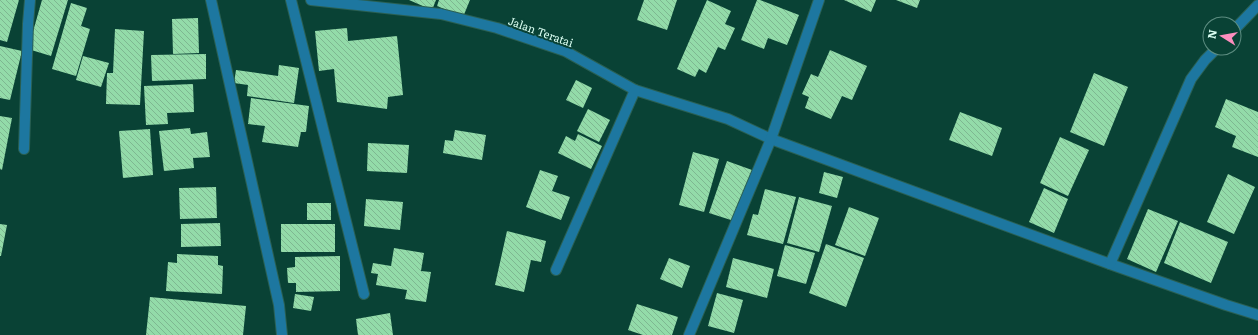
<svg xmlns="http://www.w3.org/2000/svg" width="1258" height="335" viewBox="0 0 1258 335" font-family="Literata,serif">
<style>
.building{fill:url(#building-back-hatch)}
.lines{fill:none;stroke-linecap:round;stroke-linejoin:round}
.street-casing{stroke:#2a6053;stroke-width:12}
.street{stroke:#1d77a0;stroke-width:10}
.labels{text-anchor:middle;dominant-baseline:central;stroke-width:4;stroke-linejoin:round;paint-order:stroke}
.street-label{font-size:11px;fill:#dafef2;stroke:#094235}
</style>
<defs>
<pattern id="building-back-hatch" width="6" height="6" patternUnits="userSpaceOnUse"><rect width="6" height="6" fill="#93dba9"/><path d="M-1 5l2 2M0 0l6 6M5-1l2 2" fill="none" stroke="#7eb791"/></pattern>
</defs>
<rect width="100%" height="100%" fill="#094235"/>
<g class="building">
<path d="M0 0H19L7 42 0 40Z"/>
<path d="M42 0H68L51 56 28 49Z"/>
<path d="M409 0H436L432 10Z"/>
<path d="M439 0H470L463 17 437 6Z"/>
<path d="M644 0H677L667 30 637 20Z"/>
<path d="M707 0 731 11 725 24 735 28 725 50 718 47 706 73 699 69 695 77 677 69Z"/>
<path d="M757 0H760L799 15 787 45 768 38 764 49 741 40Z"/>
<path d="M844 0H876L871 12Z"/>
<path d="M896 0H920L917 8Z"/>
<path d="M71 3 87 8 81 26 90 29 76 76 52 69Z"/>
<path d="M198 18 199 53 173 54 172 19Z"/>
<path d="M347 28 348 41 397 36 403 95 388 97 387 109 337 102 334 69 319 71 315 31Z"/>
<path d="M115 29 144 31 140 105 106 104 107 73H113Z"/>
<path d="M0 46 22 51 10 100 0 98Z"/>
<path d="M830 50 867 66 852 100 842 96 831 119 805 108 809 97 802 94 811 74 818 77Z"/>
<path d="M206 54V79L152 81 151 55Z"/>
<path d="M83 56 109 63 101 87 76 80Z"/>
<path d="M279 65 299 68 294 103 247 96 248 85 234 83 236 70 278 76Z"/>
<path d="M1094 73 1128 87 1104 146 1070 132Z"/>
<path d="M576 80 592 88 583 108 566 100Z"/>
<path d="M193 84 194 112 167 113 168 124 146 125 144 86Z"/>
<path d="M251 98 309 106 306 132H301L298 147 262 142 265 126 248 124Z"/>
<path d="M1226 99 1258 112V157L1232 147 1236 136 1215 127Z"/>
<path d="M588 109 610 120 599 142 577 131Z"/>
<path d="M960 112 1002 128 992 156 949 140Z"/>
<path d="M0 116 12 118 2 170 0 169Z"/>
<path d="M190 128 191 134 207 132 210 157 193 158 194 168 164 171 159 131Z"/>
<path d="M150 129 153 175 123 178 119 131Z"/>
<path d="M455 130 486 135 482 160 443 153 445 140 453 141Z"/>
<path d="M578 134 602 146 591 169 558 153 566 136 575 141Z"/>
<path d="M1060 137 1089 150 1068 196 1040 183Z"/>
<path d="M368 143 409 145 407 173 367 171Z"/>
<path d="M693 152 719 159 704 212 679 205Z"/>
<path d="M727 161 752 170 734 221 709 213Z"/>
<path d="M540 170 558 176 552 191 570 197 561 220 526 207Z"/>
<path d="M824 172 843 177 837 198 819 193Z"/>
<path d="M1228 174 1255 187 1234 234 1207 222Z"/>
<path d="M216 187 217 218 180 219 179 188Z"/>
<path d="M1044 188 1068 199 1054 233 1029 222Z"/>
<path d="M765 189 796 197 783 244 747 235 753 214 758 215Z"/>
<path d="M799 197 832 206 819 252 787 243Z"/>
<path d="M366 199 403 202 400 230 364 226Z"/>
<rect x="307" y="203" width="24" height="17"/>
<path d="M849 207 879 218 865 256 835 245Z"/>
<path d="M1148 209 1178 221 1156 272 1127 259Z"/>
<path d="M1180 222 1228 242 1211 283 1164 263Z"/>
<path d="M220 223 221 246 181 247V224Z"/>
<path d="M0 224 7 225 1 256H0Z"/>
<rect x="281" y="224" width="54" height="28"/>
<path d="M507 231 546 241 541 262 531 260 524 292 495 285Z"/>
<path d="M826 244 864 258 846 307 809 293Z"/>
<path d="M785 245 815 253 806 284 777 276Z"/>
<path d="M394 248 424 253 421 271 431 272 426 302 405 299 407 290 376 285 378 274 371 273 373 263 391 266Z"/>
<path d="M177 254 218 256V265L223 266 222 294 166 291 168 262 177 263Z"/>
<path d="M340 256V291L296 292V283H288L287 268 295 267V257Z"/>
<path d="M669 258 690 266 682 288 660 279Z"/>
<path d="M733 258 774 269 767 298 726 287Z"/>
<path d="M717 293 743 300 734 333 708 326Z"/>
<path d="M295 294 314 297 311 311 293 308Z"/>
<path d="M150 297 246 306 243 335H146Z"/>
<path d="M637 304 678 317 672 335H643L628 330Z"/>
<path d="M390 313 393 335H358L356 319Z"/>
</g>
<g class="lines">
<defs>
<g id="street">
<path d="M211 0 279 305 282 335"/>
<path d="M291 0 364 294"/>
<path d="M311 0 441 14 497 28 565 51 635 90 728 119 771 139 1110 264 1226 305 1258 315"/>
<path d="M1234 30 1258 5"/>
<path d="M24 149 28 24 30 0"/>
<path d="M1110 264 1191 79 1205 60 1217 48"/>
<path d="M556 270 635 90"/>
<path d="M689 335 771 139 819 0"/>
</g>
</defs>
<use href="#street" class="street-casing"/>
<use href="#street" class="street"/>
</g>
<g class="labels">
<g class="street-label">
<text transform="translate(541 31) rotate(20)">Jalan Teratai</text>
</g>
</g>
<g transform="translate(1222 36) rotate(281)"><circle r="19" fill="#094235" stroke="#5d8d81"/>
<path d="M0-3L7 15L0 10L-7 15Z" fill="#fd8ebe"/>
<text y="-6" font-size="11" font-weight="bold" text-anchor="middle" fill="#dafef2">N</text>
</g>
</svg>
